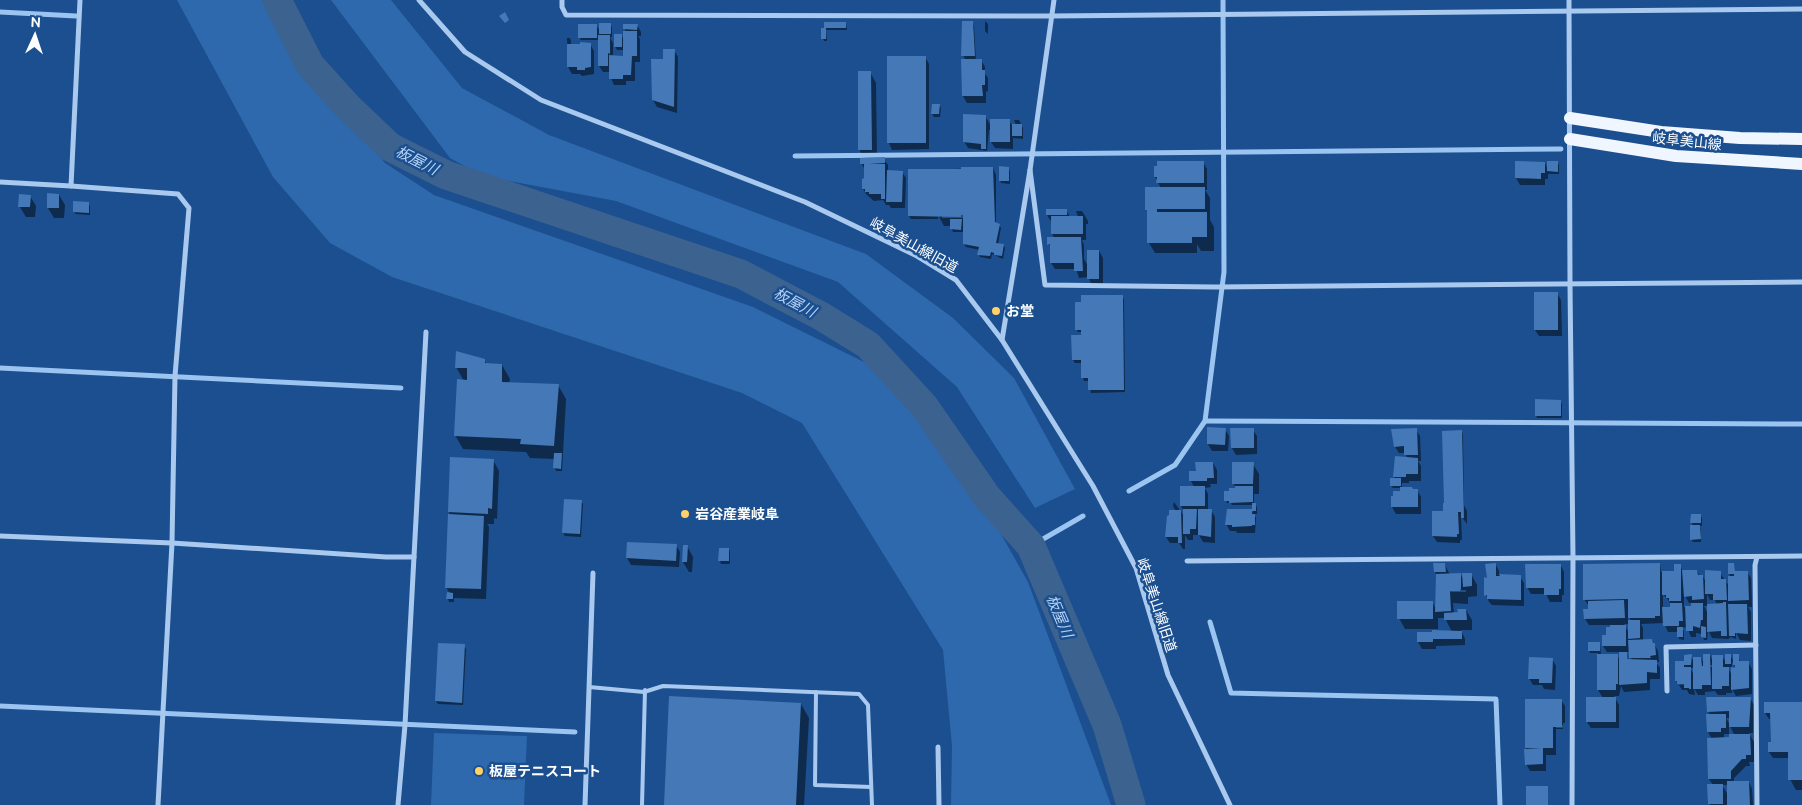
<svg xmlns="http://www.w3.org/2000/svg" width="1802" height="805" viewBox="0 0 1802 805" font-family="Ubuntu,'Noto Sans JP',sans-serif">
<style>
.green{fill:#2e69ad}
.shadow{fill:#0007;fill-rule:evenodd}
.lines{fill:none;stroke-linecap:round;stroke-linejoin:round}
.stream{stroke:#9cc4f0;stroke-width:5}
.river{stroke:#3c6290;stroke-width:29}
.building{fill:#4478b7}
.lane{stroke:#a9c9ee;stroke-width:4}
.street{stroke:#a9c9ee;stroke-width:5}
.primary{stroke:#f0f6ff;stroke-width:12}
.poi-dot{fill:#ffd166;stroke:#1b4f8f;stroke-width:2}
.labels{text-anchor:middle;dominant-baseline:central;stroke-width:5;stroke-linejoin:round;paint-order:stroke}
.street-label{font-size:14px;fill:#fff;stroke:#1b4f8f}
.poi-label{font-size:14px;font-weight:bold;fill:#fff;stroke:#1b4f8f;text-anchor:start}
.water-label{font-size:15px;font-style:italic;fill:#b5d3f5;stroke:#1b4f8f}
</style>
<rect width="100%" height="100%" fill="#1b4f8f"/>
<g class="green">
<path d="M177 0H262L286 40 385 163 434 195 753 307 866 363 914 409 996 525 1028 582 1111 805H951L952 746 943 650 802 423 742 393 392 277 330 243 273 177Z"/>
<path d="M331 0H391L462 88 549 135 866 254 953 318 1014 378 1075 489 1035 508 957 387 838 282 616 201 483 176 450 158Z"/>
<path d="M434 733 527 736 524 805H431Z"/>
</g>
<g class="shadow">
<path d="M985 21 988 24V34L985 31Z"/>
<path d="M846 23 847 30H826L827 41H824L823 38 826 29 825 27Z"/>
<path d="M973 23 974 26 976 61 981 60 985 67V74L988 78V91L986 92V103H967L963 96V61H966L963 55Z"/>
<path d="M610 24 612 27V37H610L615 47 621 35 625 41 626 32 625 29 637 25 641 32V36H638L640 39V62H635V81H626V85H614L611 78V72H603L599 66V40H581L579 37 596 25 600 31ZM613 43 617 50H625L624 57H613Z"/>
<path d="M567 38H570L571 41V45L590 44 594 51V74L582 76 580 74H572L568 67Z"/>
<path d="M674 50 678 57 677 113 657 107 653 100 665 60Z"/>
<path d="M925 57 929 64V149L892 150 889 143Z"/>
<path d="M870 72 876 83 877 159H884L888 165V171L902 172 906 178 905 208H891L889 205H886L883 200 874 201 867 195 863 189 866 171 861 163 864 159 859 149Z"/>
<path d="M939 105 941 108 940 117H934L932 114Z"/>
<path d="M985 116 991 126 1009 121 1012 125H1016L1014 120H1019L1023 128V139L1013 138V149L995 148 991 142V130H989L987 151 968 148 964 141Z"/>
<path d="M1203 162 1207 169V190H1205L1210 198V220L1214 227V251H1201L1197 244V253H1155L1149 243V214L1146 209 1161 188 1155 177V167Z"/>
<path d="M1545 163 1548 170 1558 163 1559 165V174H1548V179H1545V185H1520L1516 178Z"/>
<path d="M993 168 996 175V224L999 225 1001 228 998 244 1004 246 1005 248 1003 259 992 254 991 259 980 257 979 255 980 250 966 247 964 244V232H953L951 226H944L938 215V219H911L909 216 910 170ZM942 215H967V218H942Z"/>
<path d="M1008 168 1010 171V184L1001 183 1000 180Z"/>
<path d="M59 195 65 205 64 218H54L48 208Z"/>
<path d="M30 196 36 206 35 217H26L20 207Z"/>
<path d="M88 203 90 206V215L76 214 74 212Z"/>
<path d="M1066 210 1070 217H1078L1076 211H1082L1088 221V224H1086V240H1082L1084 245V259L1088 266 1099 251 1103 258V285H1092L1088 277 1079 278 1076 269H1055L1051 263V248L1049 244 1055 239 1052 234V223L1047 215Z"/>
<path d="M1557 293 1561 300 1562 336H1539L1535 330Z"/>
<path d="M1122 296 1124 299 1125 392 1091 393 1089 381H1084L1083 378 1082 363H1075L1073 360 1083 336 1082 332H1078L1076 329Z"/>
<path d="M484 360 487 364 502 365 510 379 509 383 558 385 566 399 562 471H556L555 468V459L530 458 526 452 463 449 455 435 464 381 456 367Z"/>
<path d="M1560 401 1562 404V418H1537L1536 415Z"/>
<path d="M1225 429 1229 436 1228 451H1212L1208 444Z"/>
<path d="M1232 430H1253L1257 436V454L1236 455 1232 448Z"/>
<path d="M1416 430 1420 436 1421 461H1418L1421 466V481H1409V483H1402V488L1417 490 1421 497V514H1396L1392 507V497L1402 492V488H1393L1391 486 1396 480 1394 477 1407 457 1405 453H1399L1395 447Z"/>
<path d="M1462 432 1463 435 1464 505 1467 511V524L1461 516 1462 540H1460V543L1437 542 1433 536 1444 512Z"/>
<path d="M493 460 499 471 497 519 494 518V524H487L489 527 486 599 454 598V602H449L448 599 450 594 446 587 451 516 449 512Z"/>
<path d="M1213 463 1217 470V484H1210L1211 487 1205 488 1208 494V510H1211L1215 517V543L1203 542 1199 535H1193V540H1188L1185 535V549H1183L1179 543H1170L1166 537 1176 511 1173 506 1174 502 1179 509V511H1181L1184 517V512L1181 506 1194 487 1191 481V472H1197Z"/>
<path d="M1253 464 1259 474V494H1254V504L1257 507V514H1254L1256 518 1255 533H1237L1236 531H1230L1226 524 1251 510 1253 513V505H1232L1231 503H1227L1226 500 1237 489 1233 483Z"/>
<path d="M581 501 583 504 581 537 565 536 563 533Z"/>
<path d="M1692 515H1700L1702 518V526H1700L1701 529V542H1693L1691 539 1693 526 1692 523Z"/>
<path d="M676 545 680 552 679 567 631 565 627 558Z"/>
<path d="M687 546 693 557 692 572H689L683 562Z"/>
<path d="M729 549 730 552V564H721L720 561Z"/>
<path d="M1660 564 1661 572H1675L1680 565 1683 572 1697 571 1700 576H1703L1706 583 1720 573 1729 586 1731 577 1729 574 1734 564 1735 572H1747L1751 578 1752 607H1748L1751 612V641L1740 640 1736 632V639L1731 637 1728 639 1712 638 1708 630 1707 640H1704L1702 634 1696 633V637H1691L1687 627 1682 628 1684 631V640L1679 639 1678 632H1668L1664 623 1641 624 1643 628V641L1652 640 1658 651 1659 662H1656L1660 668V679H1650V690L1624 692 1621 686 1619 696H1614L1619 705V728H1591L1587 722 1603 698 1598 690V653H1590L1589 650 1600 643 1601 656H1617L1621 661V652H1607L1603 646 1611 628V625H1589L1585 619 1589 610V606L1584 599ZM1663 594 1669 601 1672 608H1663ZM1684 594 1689 603H1692V607H1684ZM1707 594 1710 600H1715L1717 605H1707ZM1704 606H1708V614ZM1628 615 1632 622H1628ZM1624 624H1629V633ZM1625 652H1630L1632 661H1628Z"/>
<path d="M1445 565 1450 575 1460 574 1464 580 1471 574 1477 585V596L1468 597V604L1453 603 1454 614 1466 610 1472 620V630H1461L1465 639V645L1436 646V649H1422L1418 642V634L1452 632 1445 618H1438V629H1405L1399 618 1432 602 1436 609 1437 575 1435 572ZM1448 590H1466V592H1451Z"/>
<path d="M1496 565 1499 571V575L1520 577 1524 583V606L1492 605 1489 602 1486 595 1488 579Z"/>
<path d="M1561 566 1564 572V595H1562V602H1550L1546 594H1531L1527 587Z"/>
<path d="M464 646 466 649 463 705 438 704 436 701Z"/>
<path d="M1710 655 1713 662 1722 656 1727 664 1730 655 1734 662 1738 655 1740 662H1748L1752 669V694L1736 696 1732 689V693H1726V695H1718L1715 691 1705 692V695H1698L1694 688 1695 695 1689 694 1687 690H1682L1679 685H1690L1678 684 1676 681 1684 662 1686 666V656H1691L1694 662 1701 658 1705 665ZM1732 661 1736 669 1732 675 1727 667H1732ZM1705 665H1717V667H1705ZM1690 668H1694V675Z"/>
<path d="M1552 659 1556 666 1555 690 1544 689 1542 685H1533L1529 678Z"/>
<path d="M1750 698 1754 705 1753 733H1749L1754 742V762H1749L1750 766H1746L1734 778V782H1749L1752 789 1753 805H1710L1709 785H1713L1709 779 1712 739 1708 732 1710 715 1708 711ZM1726 718H1730V725ZM1729 724 1735 736 1724 739V734H1729ZM1722 785H1728V795Z"/>
<path d="M1561 700 1565 706V723H1563V725H1556V728H1563V729H1556V755H1546V771H1530L1526 764V748Z"/>
<path d="M1802 703V790H1796L1790 779 1789 758H1773L1769 752 1772 744 1771 719H1769L1765 713Z"/>
<path d="M801 704 809 718 804 805H665Z"/>
</g>
<g class="lines">
<g class="stream">
<path d="M0 12 76 16"/>
<path d="M795 156 1561 149"/>
<path d="M0 368 401 388"/>
<path d="M1205 421 1802 424"/>
<path d="M1129 491 1175 465 1205 421 1224 272 1223 0"/>
<path d="M1031 546 1083 516"/>
<path d="M1210 622 1231 693 1496 699 1500 805"/>
<path d="M0 706 575 732"/>
</g>
<path class="river" d="M277 0 310 65 348 107 390 147 446 175 741 274 821 316 868 345 924 406 987 497 1031 546 1107 725 1131 805"/>
</g>
<g class="building">
<path d="M505 12 509 20 505 23 499 16Z"/>
<path d="M962 21H973L975 56H961Z"/>
<path d="M824 22H846V28H826V39H821V28H824Z"/>
<rect x="599" y="23" width="12" height="11"/>
<rect x="578" y="24" width="19" height="14"/>
<path d="M623 24H638L637 30 623 29Z"/>
<path d="M623 31H637V56H632L631 75H623V79H609V55L623 56Z"/>
<rect x="614" y="34" width="8" height="13"/>
<path d="M598 35H610V54L608 53V66H598Z"/>
<path d="M580 42 591 43V67L585 68V70H577V67H567V44H580Z"/>
<path d="M663 49H675L674 107 652 100 651 59H663Z"/>
<rect x="887" y="56" width="39" height="87"/>
<path d="M961 59H982V70H985V85H982L983 96H962Z"/>
<path d="M858 71H871L872 150H858Z"/>
<path d="M932 104H940L939 114H931Z"/>
<path d="M963 114 986 115V149H981V144L963 142Z"/>
<rect x="990" y="119" width="20" height="23"/>
<rect x="1012" y="124" width="10" height="12"/>
<path d="M885 157V163L869 164H885V199H881V194H869V192H865V189H862V179L864 178V164H860V158Z"/>
<path d="M1157 161H1204V183H1156L1157 177H1154V166H1157Z"/>
<path d="M1515 161 1545 162V173H1541V179L1515 178Z"/>
<path d="M1547 161H1558V172L1547 171Z"/>
<path d="M999 166 1009 167V181H999Z"/>
<path d="M961 167H993L995 222 1000 224 996 243 1004 244 1002 256 994 255V253L991 252 990 256 977 255 979 247 963 244V215H961V217L908 216V169H961Z"/>
<path d="M887 170 903 171 902 202H886Z"/>
<path d="M1145 187H1205V209H1157V212H1207V237H1192V243H1147V210H1145Z"/>
<path d="M47 193 59 194V208H47Z"/>
<path d="M19 194 31 195 30 207H18Z"/>
<path d="M73 201 89 202V213L73 212Z"/>
<rect x="1046" y="209" width="21" height="6"/>
<rect x="1051" y="216" width="32" height="18"/>
<path d="M950 219H962L961 230 950 229Z"/>
<path d="M1047 237H1081L1083 271H1074V263H1050V244L1047 245Z"/>
<rect x="1087" y="250" width="12" height="29"/>
<rect x="1534" y="292" width="24" height="38"/>
<path d="M1081 295H1123L1124 390H1088V378H1081V360H1072L1071 335H1081V330H1075V302H1081Z"/>
<path d="M456 351 485 359V363L502 364V382L559 384 554 446 520 444 521 439 454 436 457 379 467 380V368H455Z"/>
<path d="M1535 399 1561 400V416H1535Z"/>
<path d="M1207 427 1226 428 1225 445 1207 444Z"/>
<path d="M1230 428H1254V448H1231Z"/>
<path d="M1417 428 1418 455H1404V446L1394 447 1391 429Z"/>
<path d="M1462 430 1464 518H1461V512H1458L1459 534H1457V537L1432 536V511H1443V503H1444L1442 431Z"/>
<path d="M554 453H562L561 469 553 468Z"/>
<path d="M1395 456 1418 458V474H1406V477H1393Z"/>
<path d="M450 457 494 459 492 509 488 508V514L448 512Z"/>
<path d="M1195 462H1213L1214 478H1207V481H1189V471H1196Z"/>
<path d="M1232 462H1254L1253 484H1232Z"/>
<rect x="1390" y="478" width="11" height="8"/>
<rect x="1180" y="486" width="25" height="20"/>
<path d="M1235 486H1253V502L1229 503V501H1224V491H1229V488H1235Z"/>
<path d="M1400 487H1412L1413 489H1418V507H1391V496H1393V491H1400Z"/>
<path d="M564 499 582 500 580 534 562 533Z"/>
<path d="M1252 503H1256V511H1252V514H1255V525H1252V526L1232 527V525H1225L1227 509H1252Z"/>
<path d="M1183 509H1197L1196 529H1190V534H1183Z"/>
<path d="M1198 509H1212L1211 537 1198 535Z"/>
<path d="M1169 510H1181L1182 543H1178V537H1165L1167 516 1169 515Z"/>
<path d="M448 514 484 516 481 589 445 588Z"/>
<path d="M1691 514H1701V523H1690Z"/>
<path d="M1690 525H1700L1701 539 1690 540Z"/>
<path d="M627 542 677 544 676 561 626 558Z"/>
<path d="M683 545H688L687 562H682Z"/>
<path d="M719 548H729V561H718Z"/>
<path d="M1433 563H1445L1446 572H1434Z"/>
<path d="M1496 563V576H1500L1499 574 1521 575V600L1487 599V595L1484 596V577L1487 578 1485 564Z"/>
<path d="M1660 563V616H1655V618H1628V599L1583 600V564Z"/>
<path d="M1728 563H1734L1735 571H1748L1749 600 1728 601V576H1734V574H1728Z"/>
<path d="M1525 564H1561V589H1559V595H1544V588H1526Z"/>
<path d="M1674 564H1681V601H1669V598H1666V595H1662V571H1674Z"/>
<path d="M1682 570H1697L1698 575H1703L1704 599 1692 600V596L1684 597Z"/>
<path d="M1705 570 1721 571V579H1726L1727 600H1713V594H1705Z"/>
<path d="M1461 573V589L1460 591H1450L1451 611 1435 612 1436 574Z"/>
<path d="M1462 573H1472V586L1463 587Z"/>
<path d="M447 592 453 593V599H446Z"/>
<path d="M1624 600 1625 618 1584 619 1583 609H1588V601Z"/>
<rect x="1397" y="601" width="36" height="18"/>
<path d="M1723 602H1726L1727 636H1721V631L1707 632V604L1723 603Z"/>
<path d="M1670 603H1682L1683 621H1679V626H1663L1662 607H1670Z"/>
<path d="M1691 603H1703V620H1701L1700 628 1693 626V631H1686L1685 606H1691Z"/>
<path d="M1728 604H1747L1748 634 1735 633V636H1729Z"/>
<path d="M1457 609H1466L1467 620H1444V613L1458 612Z"/>
<path d="M1628 620H1640V638L1628 639Z"/>
<path d="M1610 625H1626V646H1602V635H1606V627H1610Z"/>
<path d="M1701 626 1706 627V638L1701 637Z"/>
<rect x="1677" y="627" width="6" height="10"/>
<path d="M1432 630 1462 631V639H1433V642H1417V632H1432Z"/>
<path d="M1652 639 1653 643H1655L1656 655 1650 656 1651 658H1629L1628 640Z"/>
<rect x="1588" y="642" width="12" height="9"/>
<path d="M438 643 465 644 462 703 435 701Z"/>
<path d="M1619 652H1627V659L1657 660V673L1647 672V683L1619 685Z"/>
<path d="M1597 654H1618V684H1616V690H1597Z"/>
<path d="M1692 654 1691 665H1684V667H1691V689H1689V688H1684V684H1677V681H1675V661H1684V655Z"/>
<path d="M1703 654H1710L1711 685H1702V689H1693V657H1701L1702 666H1703Z"/>
<rect x="1725" y="654" width="6" height="10"/>
<path d="M1733 654H1739V661H1749V688L1731 690V667L1735 668V665H1733Z"/>
<path d="M1712 655H1723V667H1729V686H1722V689H1712Z"/>
<path d="M1529 657 1553 658 1552 683H1539V679H1528Z"/>
<path d="M669 696 801 703 796 805H664Z"/>
<rect x="1586" y="697" width="30" height="25"/>
<path d="M1706 697H1751L1749 727H1729V711L1707 712Z"/>
<path d="M1525 699H1562V727H1553V748H1543V764L1525 765 1524 749H1541L1525 748Z"/>
<path d="M1764 702H1802V780H1788V752H1768V742H1771L1770 713H1764Z"/>
<path d="M1706 714H1726V728H1721V732H1707Z"/>
<path d="M1729 734H1750L1751 755H1746V759H1742L1731 771V779H1708L1707 738 1729 737Z"/>
<path d="M1727 781H1749L1750 805H1727Z"/>
<path d="M1707 784H1723V804H1708Z"/>
<rect x="1526" y="786" width="22" height="19"/>
</g>
<g class="lines">
<g class="lane">
<path d="M589 687 644 692 663 686 859 694 868 705 872 805"/>
<path d="M816 692 815 785 871 787"/>
<path d="M642 805 645 690"/>
</g>
<g class="street">
<path d="M419 0 465 52 541 100 805 202 917 256 956 280 1002 340 1093 486 1136 568 1168 675 1230 805"/>
<path d="M562 0V7L566 15 1051 16 1802 9"/>
<path d="M1569 0 1570 284 1573 558 1572 805"/>
<path d="M1030 170 1045 285 1215 287 1802 282"/>
<path d="M0 182 71 186 178 194 189 208 175 376 172 543 158 805"/>
<path d="M71 186 80 0"/>
<path d="M1002 340 1030 170 1054 0"/>
<path d="M0 536 172 543 386 557H414"/>
<path d="M1757 557 1755 565 1757 805"/>
<path d="M1187 561 1802 556"/>
<path d="M1667 691 1666 647 1756 645"/>
<path d="M938 747 939 805"/>
<path d="M398 805 405 725 426 332"/>
<path d="M585 805 593 573"/>
</g>
<g class="primary">
<path d="M1570 118 1661 132 1740 138 1802 139"/>
<path d="M1570 139 1676 156 1802 164"/>
</g>
</g>
<g class="poi-dot">
<circle cx="996" cy="311" r="5"/>
<circle cx="685" cy="514" r="5"/>
<circle cx="479" cy="771" r="5"/>
</g>
<g class="labels">
<g class="street-label">
<text transform="translate(1687 141) rotate(6)">岐阜美山線</text>
<text transform="translate(914 245) rotate(29)">岐阜美山線旧道</text>
<text transform="translate(1157 605) rotate(72)">岐阜美山線旧道</text>
</g>
<g class="poi-label">
<text x="1006" y="311">お堂</text>
<text x="695" y="514">岩谷産業岐阜</text>
<text x="489" y="771">板屋テニスコート</text>
</g>
<g class="water-label">
<text transform="translate(417 160) rotate(27)">板屋川</text>
<text transform="translate(795 302) rotate(28)">板屋川</text>
<text transform="translate(1060 616) rotate(67)">板屋川</text>
</g>
</g>
<g transform="translate(35 35) rotate(3)" stroke="#1b4f8f" stroke-width="4" paint-order="stroke">
<path d="M0-4L9 19L0 12L-9 19Z" fill="#ffffff"/>
<text y="-8" font-size="14" font-weight="bold" text-anchor="middle" fill="#ffffff">N</text>
</g>
</svg>
